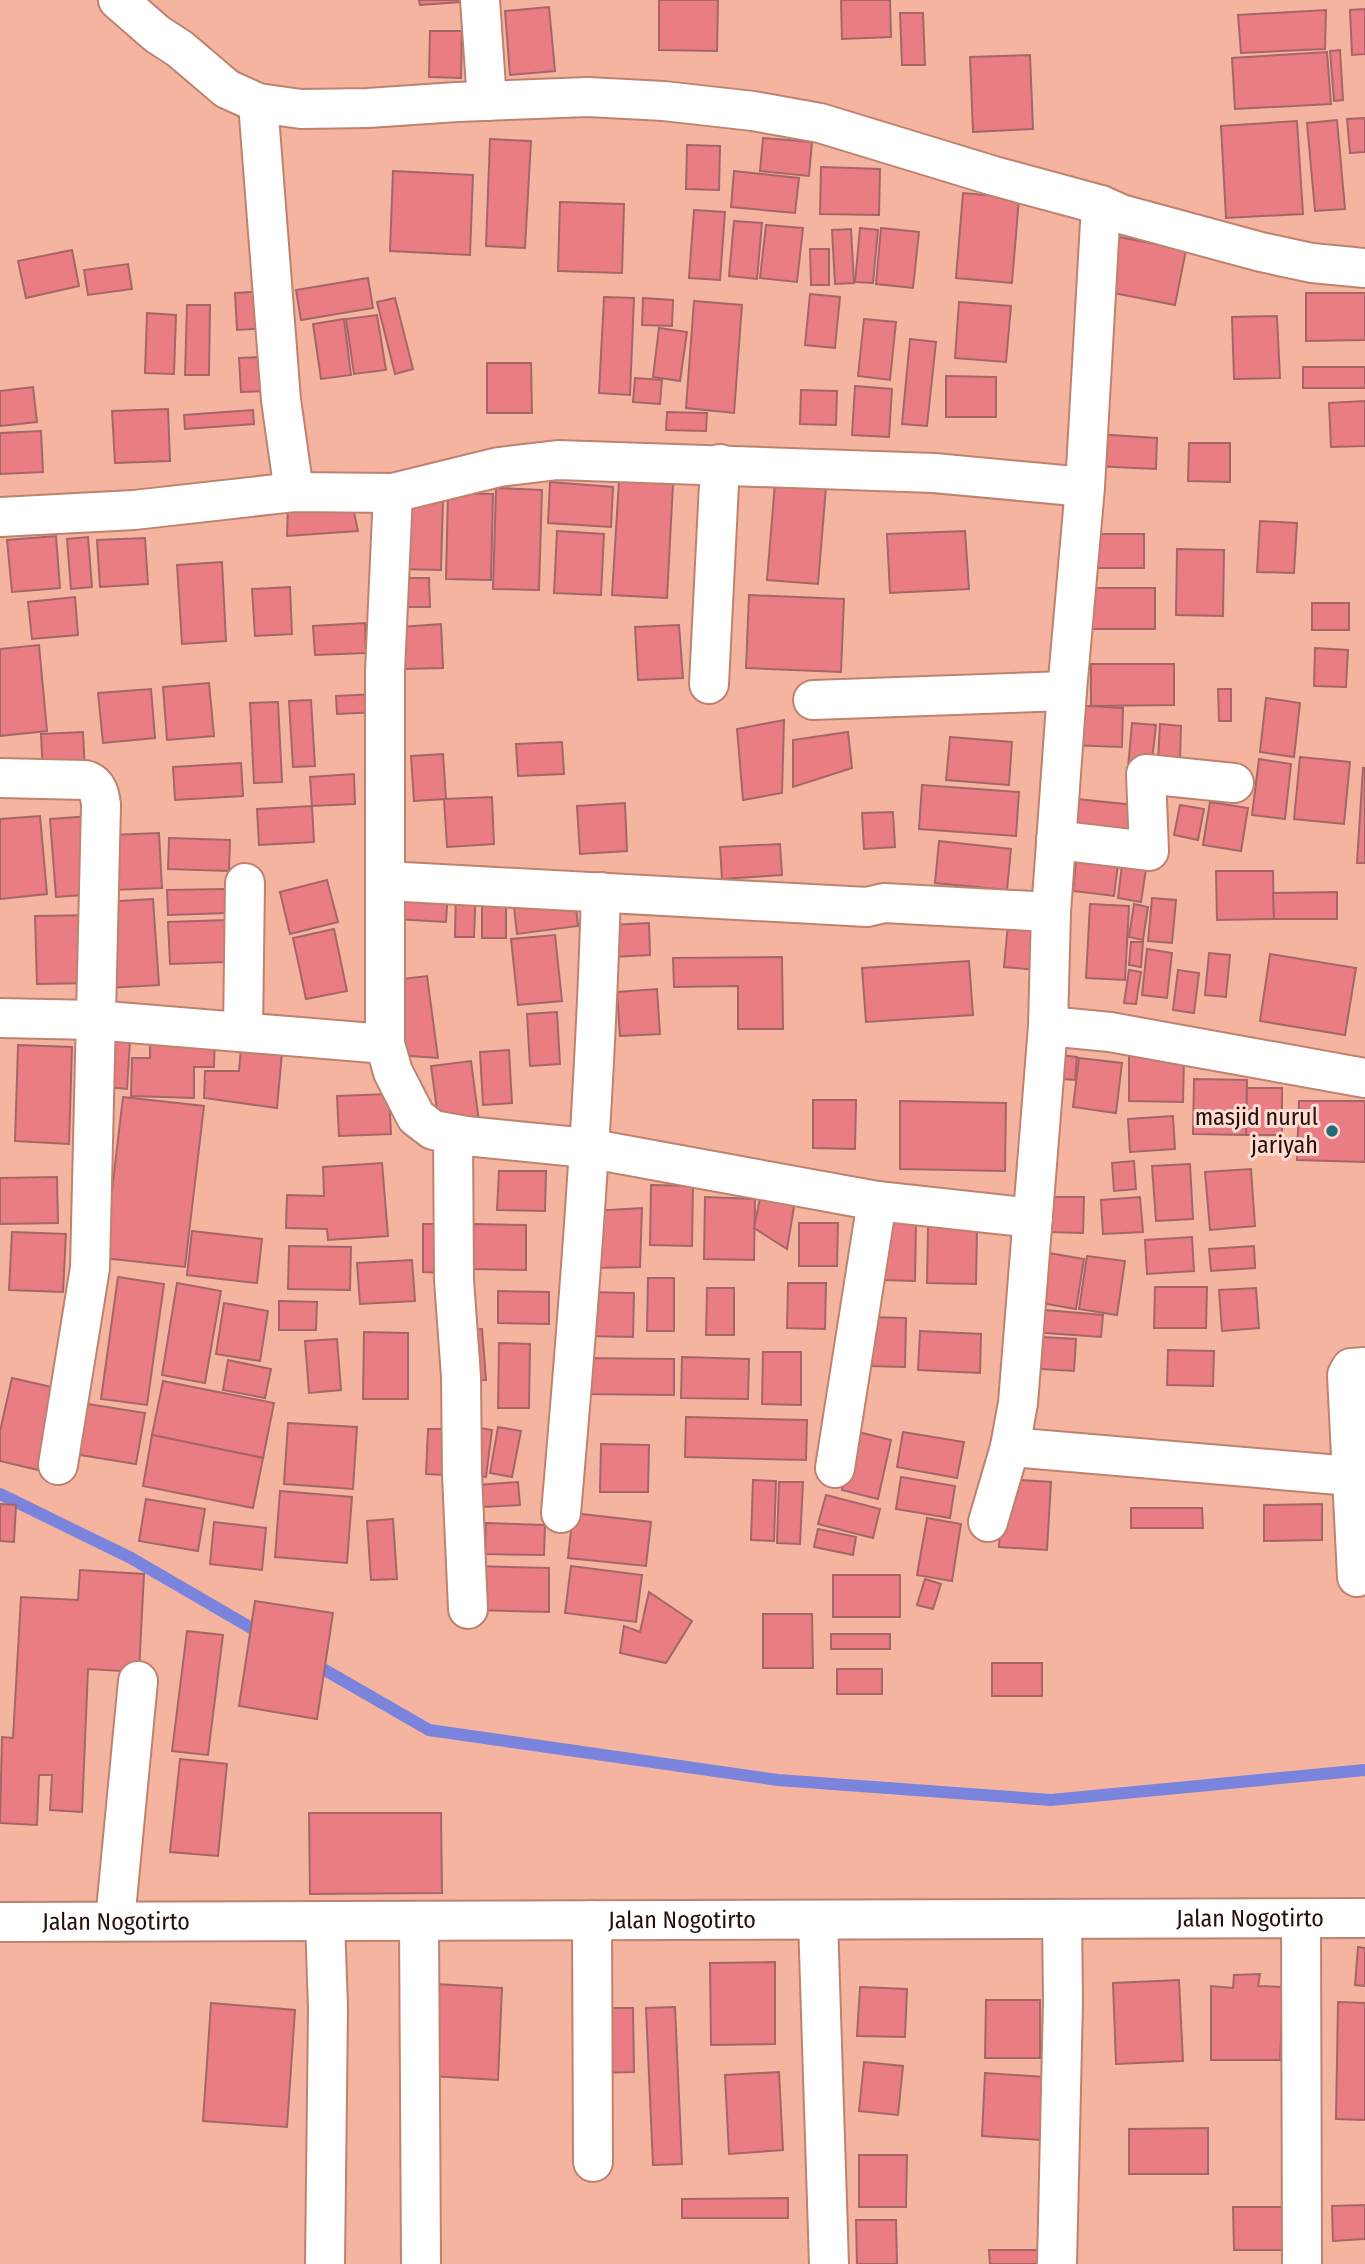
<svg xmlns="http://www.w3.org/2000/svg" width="1365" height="2264" viewBox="0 0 1365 2264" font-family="'Fira Sans Condensed',sans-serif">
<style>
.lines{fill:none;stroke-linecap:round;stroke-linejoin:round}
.stream{stroke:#7b84dd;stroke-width:12}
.building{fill:#e97d83;stroke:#a56668;stroke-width:2}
.minor-casing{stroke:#be826f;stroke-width:42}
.minor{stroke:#fff;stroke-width:38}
.poi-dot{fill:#25697a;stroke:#ffddd3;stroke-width:2.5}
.labels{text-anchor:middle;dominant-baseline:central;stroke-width:6;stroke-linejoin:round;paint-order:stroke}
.poi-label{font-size:24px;fill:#271009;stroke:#ffddd3;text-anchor:end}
.street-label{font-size:24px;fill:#271009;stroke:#ffddd3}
</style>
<rect width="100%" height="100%" fill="#f4b4a0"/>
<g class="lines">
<g class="stream">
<path d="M0 1494 131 1558 265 1636"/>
<path d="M311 1662 429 1730 778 1780 1051 1800 1365 1770"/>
</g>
</g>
<g class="building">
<path d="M419 0H461V2L420 5Z"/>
<path d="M659 0H718L717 51 659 50Z"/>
<path d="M841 0H890L891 37 842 39Z"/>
<path d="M549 7 555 71 510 75 505 11Z"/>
<path d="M1365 9V54L1352 55 1350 10Z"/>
<path d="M1326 10 1325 49 1241 53 1238 15Z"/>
<path d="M900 13H923L925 65H902Z"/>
<path d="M430 31H462L461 78 429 77Z"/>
<path d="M1340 50 1343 100 1334 101 1330 51Z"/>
<path d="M1327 52 1331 104 1235 109 1232 58Z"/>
<path d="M1030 55 1033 129 973 132 970 57Z"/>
<path d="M1365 118V152L1350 153 1347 119Z"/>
<path d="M1337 120 1345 209 1315 211 1307 123Z"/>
<path d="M1297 121 1303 214 1226 218 1221 126Z"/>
<path d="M763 138 812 142 809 176 760 171Z"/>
<path d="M490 139 531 141 525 248 486 246Z"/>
<path d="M687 145 720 146 719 190 686 189Z"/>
<path d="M821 167 880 169 879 215 820 214Z"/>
<path d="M393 171 473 175 470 255 390 251Z"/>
<path d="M734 171 799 178 795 213 731 207Z"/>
<path d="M963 193 1019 198 1012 283 956 278Z"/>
<path d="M560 202 624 204 622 273 558 271Z"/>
<path d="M694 210 725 212 720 280 689 278Z"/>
<path d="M734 221 762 223 757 279 729 276Z"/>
<path d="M766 225 803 228 797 282 760 278Z"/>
<path d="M860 228 878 230 873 283 855 282Z"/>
<path d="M881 228 919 232 913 288 876 284Z"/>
<path d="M851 229 854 283 835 284 832 230Z"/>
<path d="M1114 236 1186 250 1175 305 1103 291Z"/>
<path d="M810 249H829V285H811Z"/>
<path d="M72 250 79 286 26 298 18 261Z"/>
<path d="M128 264 132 289 88 295 84 270Z"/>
<path d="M368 278 373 308 301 320 296 290Z"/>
<path d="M268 291 270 328 237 330 235 293Z"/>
<path d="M1306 293H1365V340L1306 341Z"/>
<path d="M810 294 840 297 835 348 805 345Z"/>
<path d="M604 297 634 298 630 395 599 393Z"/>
<path d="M395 298 413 369 395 374 377 302Z"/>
<path d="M643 298 673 300 672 326 642 325Z"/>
<path d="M694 301 742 305 734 413 686 408Z"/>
<path d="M959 302 1011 306 1006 362 955 358Z"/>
<path d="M187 305H210L209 375H185Z"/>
<path d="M147 313 176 315 174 374 145 373Z"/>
<path d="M377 315 386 370 354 374 346 319Z"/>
<path d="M1277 316 1280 378 1234 379 1232 317Z"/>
<path d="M344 319 351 375 321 379 313 324Z"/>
<path d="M864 319 896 322 890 380 858 376Z"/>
<path d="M659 328 687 332 680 381 653 377Z"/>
<path d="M910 339 936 342 927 426 902 424Z"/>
<path d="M263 357 266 391 241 392 239 358Z"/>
<path d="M487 363H531L532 413H487Z"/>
<rect x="1303" y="367" width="62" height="21"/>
<path d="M946 376 996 377V417H946Z"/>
<path d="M635 378 662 380 660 404 633 402Z"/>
<path d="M855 386 892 389 889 437 852 435Z"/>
<path d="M33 387 37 422 0 426V391Z"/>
<path d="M801 390 837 391 836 425 800 424Z"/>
<path d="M1365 401V446L1331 447 1329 403Z"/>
<path d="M168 409 170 461 115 463 112 411Z"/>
<path d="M253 410 254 424 185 429 184 415Z"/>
<path d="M667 412 707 413 706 431 666 430Z"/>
<path d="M41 431 43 472 0 474V433Z"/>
<path d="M1095 434 1157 438 1156 469 1094 466Z"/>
<path d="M1189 443H1230V482L1188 481Z"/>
<path d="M619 481 673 484 667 598 612 595Z"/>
<path d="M550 482 613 487 611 527 548 523Z"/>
<path d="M775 483 826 487 818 584 767 580Z"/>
<path d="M496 488 542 490 539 590 493 589Z"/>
<path d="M448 493 493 494 491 580 446 579Z"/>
<path d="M397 499 443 500 441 570 395 569Z"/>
<path d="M352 503 358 531 287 536 288 504Z"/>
<path d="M1260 521 1297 523 1294 573 1257 572Z"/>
<path d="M557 531 604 534 601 595 554 593Z"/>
<path d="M965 531 969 589 890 593 887 534Z"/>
<path d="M1083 534H1144V568H1084Z"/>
<path d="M56 536 60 588 12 592 7 540Z"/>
<path d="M88 537 92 587 71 589 67 539Z"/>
<path d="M145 538 148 584 100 587 97 540Z"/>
<path d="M1177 549 1224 550 1223 616 1176 615Z"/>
<path d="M222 562 226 641 182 644 177 565Z"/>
<path d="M401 578H429L430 607H401Z"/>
<path d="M290 587 292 634 255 636 252 589Z"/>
<path d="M1091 588H1155V629H1092Z"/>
<path d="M749 595 844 599 841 672 746 668Z"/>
<path d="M75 597 78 635 32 639 28 602Z"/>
<rect x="1312" y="603" width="37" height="27"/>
<path d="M365 623 366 653 315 655 313 626Z"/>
<path d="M441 624 443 668 403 669 401 627Z"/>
<path d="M679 625 683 678 638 680 635 627Z"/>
<path d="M39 645 47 731 0 736V649Z"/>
<path d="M1315 648 1348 650 1346 687 1314 686Z"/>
<path d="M1091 664H1174V705L1091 706Z"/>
<path d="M209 683 214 736 167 740 163 687Z"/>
<path d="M151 689 155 738 103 743 98 693Z"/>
<path d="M1218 689H1231V721H1219Z"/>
<path d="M378 694V712L337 714 336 696Z"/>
<path d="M1266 698 1300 703 1294 757 1260 752Z"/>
<path d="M311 700 315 766 293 767 289 701Z"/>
<path d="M278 702 282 782 254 783 250 703Z"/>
<path d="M1071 705 1123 708 1122 747 1069 745Z"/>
<path d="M784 720 782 793 743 800 737 729Z"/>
<path d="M1132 723 1156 725 1151 769 1128 768Z"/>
<path d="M1160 724 1181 726 1180 762 1158 761Z"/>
<path d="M83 732 85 772 43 774 41 734Z"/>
<path d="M848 732 852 768 793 787V740Z"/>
<path d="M950 737 1012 742 1009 785 946 780Z"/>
<path d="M562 742 564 774 518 776 516 744Z"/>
<path d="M443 754 446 799 414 801 411 756Z"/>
<path d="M1300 757 1350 762 1344 824 1294 819Z"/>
<path d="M1259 759 1291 764 1285 819 1252 815Z"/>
<path d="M241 763 243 796 175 800 173 767Z"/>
<path d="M1363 768H1365V863H1357Z"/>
<path d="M354 774 355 804 312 806 310 777Z"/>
<path d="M922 785 1019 792 1016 836 919 829Z"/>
<path d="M492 797 494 844 447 847 444 799Z"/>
<path d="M1067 798 1144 806 1145 849 1062 841Z"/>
<path d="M1210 802 1248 808 1241 851 1203 845Z"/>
<path d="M625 803 627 851 580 854 577 806Z"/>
<path d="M1180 805 1204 809 1198 840 1174 835Z"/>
<path d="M312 806 314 842 259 845 257 809Z"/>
<path d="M893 812 895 847 864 849 862 813Z"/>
<path d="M40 816 47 894 0 899V819Z"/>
<path d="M91 816 97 894 56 897 50 819Z"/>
<path d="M159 833 162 888 112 890 110 835Z"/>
<path d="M169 838 230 840 229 871 168 869Z"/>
<path d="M939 841 1011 849 1007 890 935 883Z"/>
<path d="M780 844 782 875 722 879 720 847Z"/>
<path d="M1077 850 1119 856 1114 896 1073 891Z"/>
<path d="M1122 865 1146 869 1141 902 1118 898Z"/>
<path d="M1216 871H1273L1274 919 1217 920Z"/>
<path d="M327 880 338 922 290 934 280 892Z"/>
<path d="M397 887 448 890 446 922 395 919Z"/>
<path d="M456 887H476L474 937H455Z"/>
<path d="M227 889 228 913 168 915 167 890Z"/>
<path d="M1337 892V919H1274L1273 893Z"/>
<rect x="482" y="893" width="24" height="45"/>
<path d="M575 897 578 926 517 934 513 899Z"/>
<path d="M1152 898 1176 900 1172 943 1148 941Z"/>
<path d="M153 899 159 985 107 988 102 902Z"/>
<path d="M1090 904 1129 906 1125 980 1086 978Z"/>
<path d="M1134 904 1148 907 1143 940 1129 937Z"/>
<path d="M1009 913 1041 915 1037 970 1004 967Z"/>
<path d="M93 915 94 983 37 984 35 916Z"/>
<path d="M227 920 228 962 170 964 168 922Z"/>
<path d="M649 923 650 955 612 957 609 925Z"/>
<path d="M334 929 347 991 306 999 293 938Z"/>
<path d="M555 935 562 1001 518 1005 511 939Z"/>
<path d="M1131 942H1143L1141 967 1129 965Z"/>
<path d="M1147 949 1172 953 1167 998 1142 995Z"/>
<path d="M1209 953 1230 955 1226 997 1205 995Z"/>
<path d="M1270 954 1356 968 1345 1035 1260 1021Z"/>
<path d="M782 957 783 1029H738V986L674 987 673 958Z"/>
<path d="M969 961 973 1015 866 1022 862 968Z"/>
<path d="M1129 970 1141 972 1136 1004 1124 1003Z"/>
<path d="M1178 970 1199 973 1194 1013 1173 1010Z"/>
<path d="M427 976 438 1058 396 1055 395 980Z"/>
<path d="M657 989 660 1034 620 1036 617 992Z"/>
<path d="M557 1012 560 1064 530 1066 527 1014Z"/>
<path d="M102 1024 131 1025 127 1089 97 1086Z"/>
<path d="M150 1029 215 1032 214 1067H194V1098L131 1096 132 1058H150Z"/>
<path d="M242 1036 283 1041 277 1108 204 1098 205 1071H239Z"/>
<path d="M18 1045 72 1047 69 1144 15 1141Z"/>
<path d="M509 1050 512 1103 483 1105 480 1052Z"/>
<path d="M1049 1054 1077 1057 1075 1080 1047 1078Z"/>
<path d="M1129 1055 1184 1056 1183 1102 1129 1101Z"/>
<path d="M1079 1058 1122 1063 1116 1113 1073 1107Z"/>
<path d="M471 1061 479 1122 439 1124 431 1066Z"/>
<path d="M1194 1079 1247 1080 1246 1135 1193 1134Z"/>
<path d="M1247 1088H1282V1135H1246Z"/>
<path d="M389 1094 391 1134 339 1136 337 1096Z"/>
<path d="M123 1097 204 1106 185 1267 104 1258Z"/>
<path d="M813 1100H856L855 1149 813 1148Z"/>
<path d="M900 1101 1006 1103 1005 1171 900 1169Z"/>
<path d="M1299 1101H1365V1162L1297 1160Z"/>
<path d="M1173 1116 1175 1149 1130 1152 1128 1119Z"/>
<path d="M1134 1161 1136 1189 1114 1191 1112 1163Z"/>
<path d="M382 1163 388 1236 328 1240 327 1229 286 1228 287 1195 324 1196 323 1167Z"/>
<path d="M1190 1164 1193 1219 1156 1221 1152 1166Z"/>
<path d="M1251 1169 1255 1226 1210 1230 1205 1172Z"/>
<path d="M499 1171H546L545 1211 497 1210Z"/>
<path d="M57 1177 58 1223 0 1224V1178Z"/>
<path d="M651 1185 693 1186 692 1246 650 1245Z"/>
<path d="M705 1197 755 1199 754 1260 704 1259Z"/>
<path d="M1050 1197H1084L1083 1233 1049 1232Z"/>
<path d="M1140 1197 1143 1232 1103 1234 1101 1200Z"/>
<path d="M760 1198 795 1201 787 1249 754 1228Z"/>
<path d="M642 1208 640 1267 592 1268 593 1211Z"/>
<path d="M884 1220 916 1221 915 1281 883 1280Z"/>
<path d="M799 1223H838L837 1266H799Z"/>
<path d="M423 1224H447L446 1273 423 1272Z"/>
<path d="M473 1224 526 1225V1270L473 1269Z"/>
<path d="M928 1227H977L976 1284 927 1283Z"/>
<path d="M192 1231 262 1239 257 1283 187 1275Z"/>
<path d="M12 1232 66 1234 63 1292 9 1290Z"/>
<path d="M1192 1237 1194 1271 1147 1274 1145 1240Z"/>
<path d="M289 1246 351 1247 350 1290 288 1289Z"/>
<path d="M1254 1246 1255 1268 1211 1271 1209 1249Z"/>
<path d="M1049 1253 1084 1259 1076 1309 1041 1303Z"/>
<path d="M1087 1256 1125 1261 1117 1315 1079 1309Z"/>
<path d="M412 1260 415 1301 360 1304 357 1263Z"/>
<path d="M118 1277 164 1284 147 1405 101 1399Z"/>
<path d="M648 1278H674V1331H647Z"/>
<path d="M177 1283 221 1291 205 1383 162 1375Z"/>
<path d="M788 1283H826L825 1329 787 1328Z"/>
<path d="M1155 1287H1207L1206 1328H1154Z"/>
<path d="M707 1288H734V1335H706Z"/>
<path d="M1256 1288 1259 1328 1222 1331 1219 1290Z"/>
<path d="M498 1291 549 1292V1324L498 1323Z"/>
<path d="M584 1292 634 1293 633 1337 584 1336Z"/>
<path d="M279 1301 317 1302 316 1330H279Z"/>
<path d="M224 1303 268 1311 260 1361 216 1354Z"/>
<path d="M1033 1309 1103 1315 1101 1337 1032 1332Z"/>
<path d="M870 1317 906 1318 905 1367 869 1366Z"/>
<path d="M482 1329 486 1380 464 1381 461 1331Z"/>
<path d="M920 1331 981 1334 980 1373 918 1370Z"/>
<path d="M364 1332 408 1333V1399H363Z"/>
<path d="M1025 1336 1076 1339 1074 1371 1024 1368Z"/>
<path d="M337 1339 341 1390 309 1393 305 1341Z"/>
<path d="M499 1343 530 1344 529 1408H498Z"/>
<path d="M1168 1350 1214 1351 1213 1386 1167 1385Z"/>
<path d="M763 1352H801V1405L762 1404Z"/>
<path d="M682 1357 749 1359 748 1399 681 1398Z"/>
<path d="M583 1358 674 1359V1395L582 1394Z"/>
<path d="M228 1360 271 1369 265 1398 223 1390Z"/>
<path d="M12 1378 56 1388 38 1470 0 1461V1431Z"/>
<path d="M163 1381 274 1403 263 1458 152 1435Z"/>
<path d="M69 1401 145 1413 136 1464 61 1452Z"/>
<path d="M686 1417 807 1420 806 1460 685 1457Z"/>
<path d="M288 1423 357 1427 353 1489 284 1484Z"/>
<path d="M468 1426 492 1430 486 1477 462 1474Z"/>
<path d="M498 1427 521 1431 512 1477 490 1473Z"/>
<path d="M428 1429H450L448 1475 426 1474Z"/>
<path d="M854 1431 891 1440 878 1499 842 1490Z"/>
<path d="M903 1432 964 1442 957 1478 897 1467Z"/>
<path d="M152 1435 263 1458 253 1508 143 1486Z"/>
<path d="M601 1444 649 1445 648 1492H600Z"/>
<path d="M901 1477 955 1486 950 1518 896 1509Z"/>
<path d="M1002 1479 1051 1482 1047 1550 999 1547Z"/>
<path d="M753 1480 776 1481 774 1541 751 1540Z"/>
<path d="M518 1482 520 1505 467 1508 465 1486Z"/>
<path d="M779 1482H803L800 1544 777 1543Z"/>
<path d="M280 1491 352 1497 347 1563 275 1557Z"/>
<path d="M826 1495 880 1509 873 1538 818 1524Z"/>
<path d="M146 1499 205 1509 198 1551 139 1541Z"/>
<path d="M0 1504 16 1505 14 1542 0 1541Z"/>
<path d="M1322 1504V1540L1264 1541V1505Z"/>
<path d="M1131 1508H1202L1203 1528H1131Z"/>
<path d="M573 1513 651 1522 646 1566 568 1558Z"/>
<path d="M927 1518 961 1524 952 1581 917 1575Z"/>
<path d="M393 1519 397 1579 371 1580 367 1521Z"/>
<path d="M214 1522 266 1528 262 1570 210 1564Z"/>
<path d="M486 1523 545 1525 544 1555 485 1554Z"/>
<path d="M818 1529 856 1537 853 1555 814 1547Z"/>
<path d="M475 1566 549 1568V1612L474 1610Z"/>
<path d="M571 1566 642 1575 636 1622 565 1613Z"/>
<path d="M80 1570 144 1574 139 1672 88 1669 82 1812 50 1810 52 1775H39L37 1825 0 1823 2 1737 13 1738 21 1597 78 1600Z"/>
<rect x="833" y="1575" width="67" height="42"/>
<path d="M925 1579 941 1584 933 1609 917 1605Z"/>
<path d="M649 1592 692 1621 666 1663 620 1653 624 1626 640 1632Z"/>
<path d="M255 1601 333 1613 317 1719 239 1706Z"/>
<path d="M763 1614H812L813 1668H763Z"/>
<path d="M187 1631 223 1635 208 1755 172 1751Z"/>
<rect x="831" y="1634" width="59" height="15"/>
<rect x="992" y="1663" width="50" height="33"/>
<rect x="837" y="1669" width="45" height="25"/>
<path d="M180 1759 227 1764 218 1856 170 1852Z"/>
<path d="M309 1813H441L442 1893 310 1894Z"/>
<path d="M1358 1947 1365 1948V1986L1355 1985Z"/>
<path d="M775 1962V2044L711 2045 710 1963Z"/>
<path d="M1260 1974 1258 1986 1283 1987 1280 2060H1211V1986L1233 1988 1234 1975Z"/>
<path d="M1179 1980 1183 2061 1116 2064 1113 1983Z"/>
<path d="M436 1984 502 1988 498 2080 431 2076Z"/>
<path d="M860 1987 907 1989 905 2037 857 2036Z"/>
<path d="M986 2000H1040V2058H985Z"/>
<path d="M1338 2002 1365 2003V2120L1336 2119Z"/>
<path d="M211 2003 295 2010 287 2127 203 2121Z"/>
<path d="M675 2007 682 2164 653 2165 646 2008Z"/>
<path d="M594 2008H633L634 2072 595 2073Z"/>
<path d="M864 2062 903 2066 898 2115 859 2111Z"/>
<path d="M779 2072 783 2150 729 2154 725 2075Z"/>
<path d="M985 2073 1044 2077 1040 2140 982 2136Z"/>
<path d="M1208 2128V2174H1129V2129Z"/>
<path d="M859 2155H907L906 2207H859Z"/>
<path d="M788 2198V2218H682V2199Z"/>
<path d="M1365 2205V2239L1333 2241 1332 2206Z"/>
<path d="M1233 2207H1288V2250H1234Z"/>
<path d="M856 2220H896L897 2264H857Z"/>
<path d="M989 2250H1056V2264H990Z"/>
</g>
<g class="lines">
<defs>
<g id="minor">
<path d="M118 0 157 34 180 49 227 89 258 103 301 109 368 108 457 102 588 97 664 101 753 111 820 123 994 176 1101 205 1121 214 1261 252 1312 263 1365 268"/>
<path d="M480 0 487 101"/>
<path d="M258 103 281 400 294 492"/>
<path d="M0 517 134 510 294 492 393 493 499 467 558 460 934 473 1085 487"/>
<path d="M709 684 720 464"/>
<path d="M813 700 1067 691"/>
<path d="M0 778 85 780C97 783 100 794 101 805L90 1268 58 1465"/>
<path d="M1056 840 1149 851 1146 774 1234 783"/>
<path d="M386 881 867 907 884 903 1051 912"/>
<path d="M0 1018 94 1020 385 1044 393 1072 416 1117 433 1130 466 1136 587 1148 877 1201 1033 1218"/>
<path d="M1048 1026 1110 1032 1365 1078"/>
<path d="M243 1032 245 883"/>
<path d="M385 1044V671L393 493"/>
<path d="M453 1134 454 1280 461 1377 462 1474 468 1609"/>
<path d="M1010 1447 1351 1476"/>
<path d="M835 1468 877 1201"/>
<path d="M561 1513C579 1306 595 1099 601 892"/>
<path d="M988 1522 1010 1447 1018 1403 1048 1026 1051 912 1067 691 1085 487 1101 205"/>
<path d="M1357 1577 1347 1375 1351 1368 1365 1367"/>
<path d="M1301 1919 1302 2264"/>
<path d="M592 1920 593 2162"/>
<path d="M818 1920 829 2264"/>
<path d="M115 1921 138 1681"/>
<path d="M419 1921 421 2264"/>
<path id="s1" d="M0 1922 1365 1918"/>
<path d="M325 2264 328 2008 325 1921"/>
<path d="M1057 2264 1063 2001 1062 1919"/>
</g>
</defs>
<use href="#minor" class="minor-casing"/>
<use href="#minor" class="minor"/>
</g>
<circle class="poi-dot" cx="1332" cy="1131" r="7"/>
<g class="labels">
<g class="poi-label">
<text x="1318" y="1117">masjid nurul<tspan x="1318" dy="28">jariyah</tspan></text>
</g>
<g class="street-label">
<text stroke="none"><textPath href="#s1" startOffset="1250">Jalan Nogotirto</textPath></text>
<text stroke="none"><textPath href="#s1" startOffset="682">Jalan Nogotirto</textPath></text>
<text stroke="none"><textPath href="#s1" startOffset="116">Jalan Nogotirto</textPath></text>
</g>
</g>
</svg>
